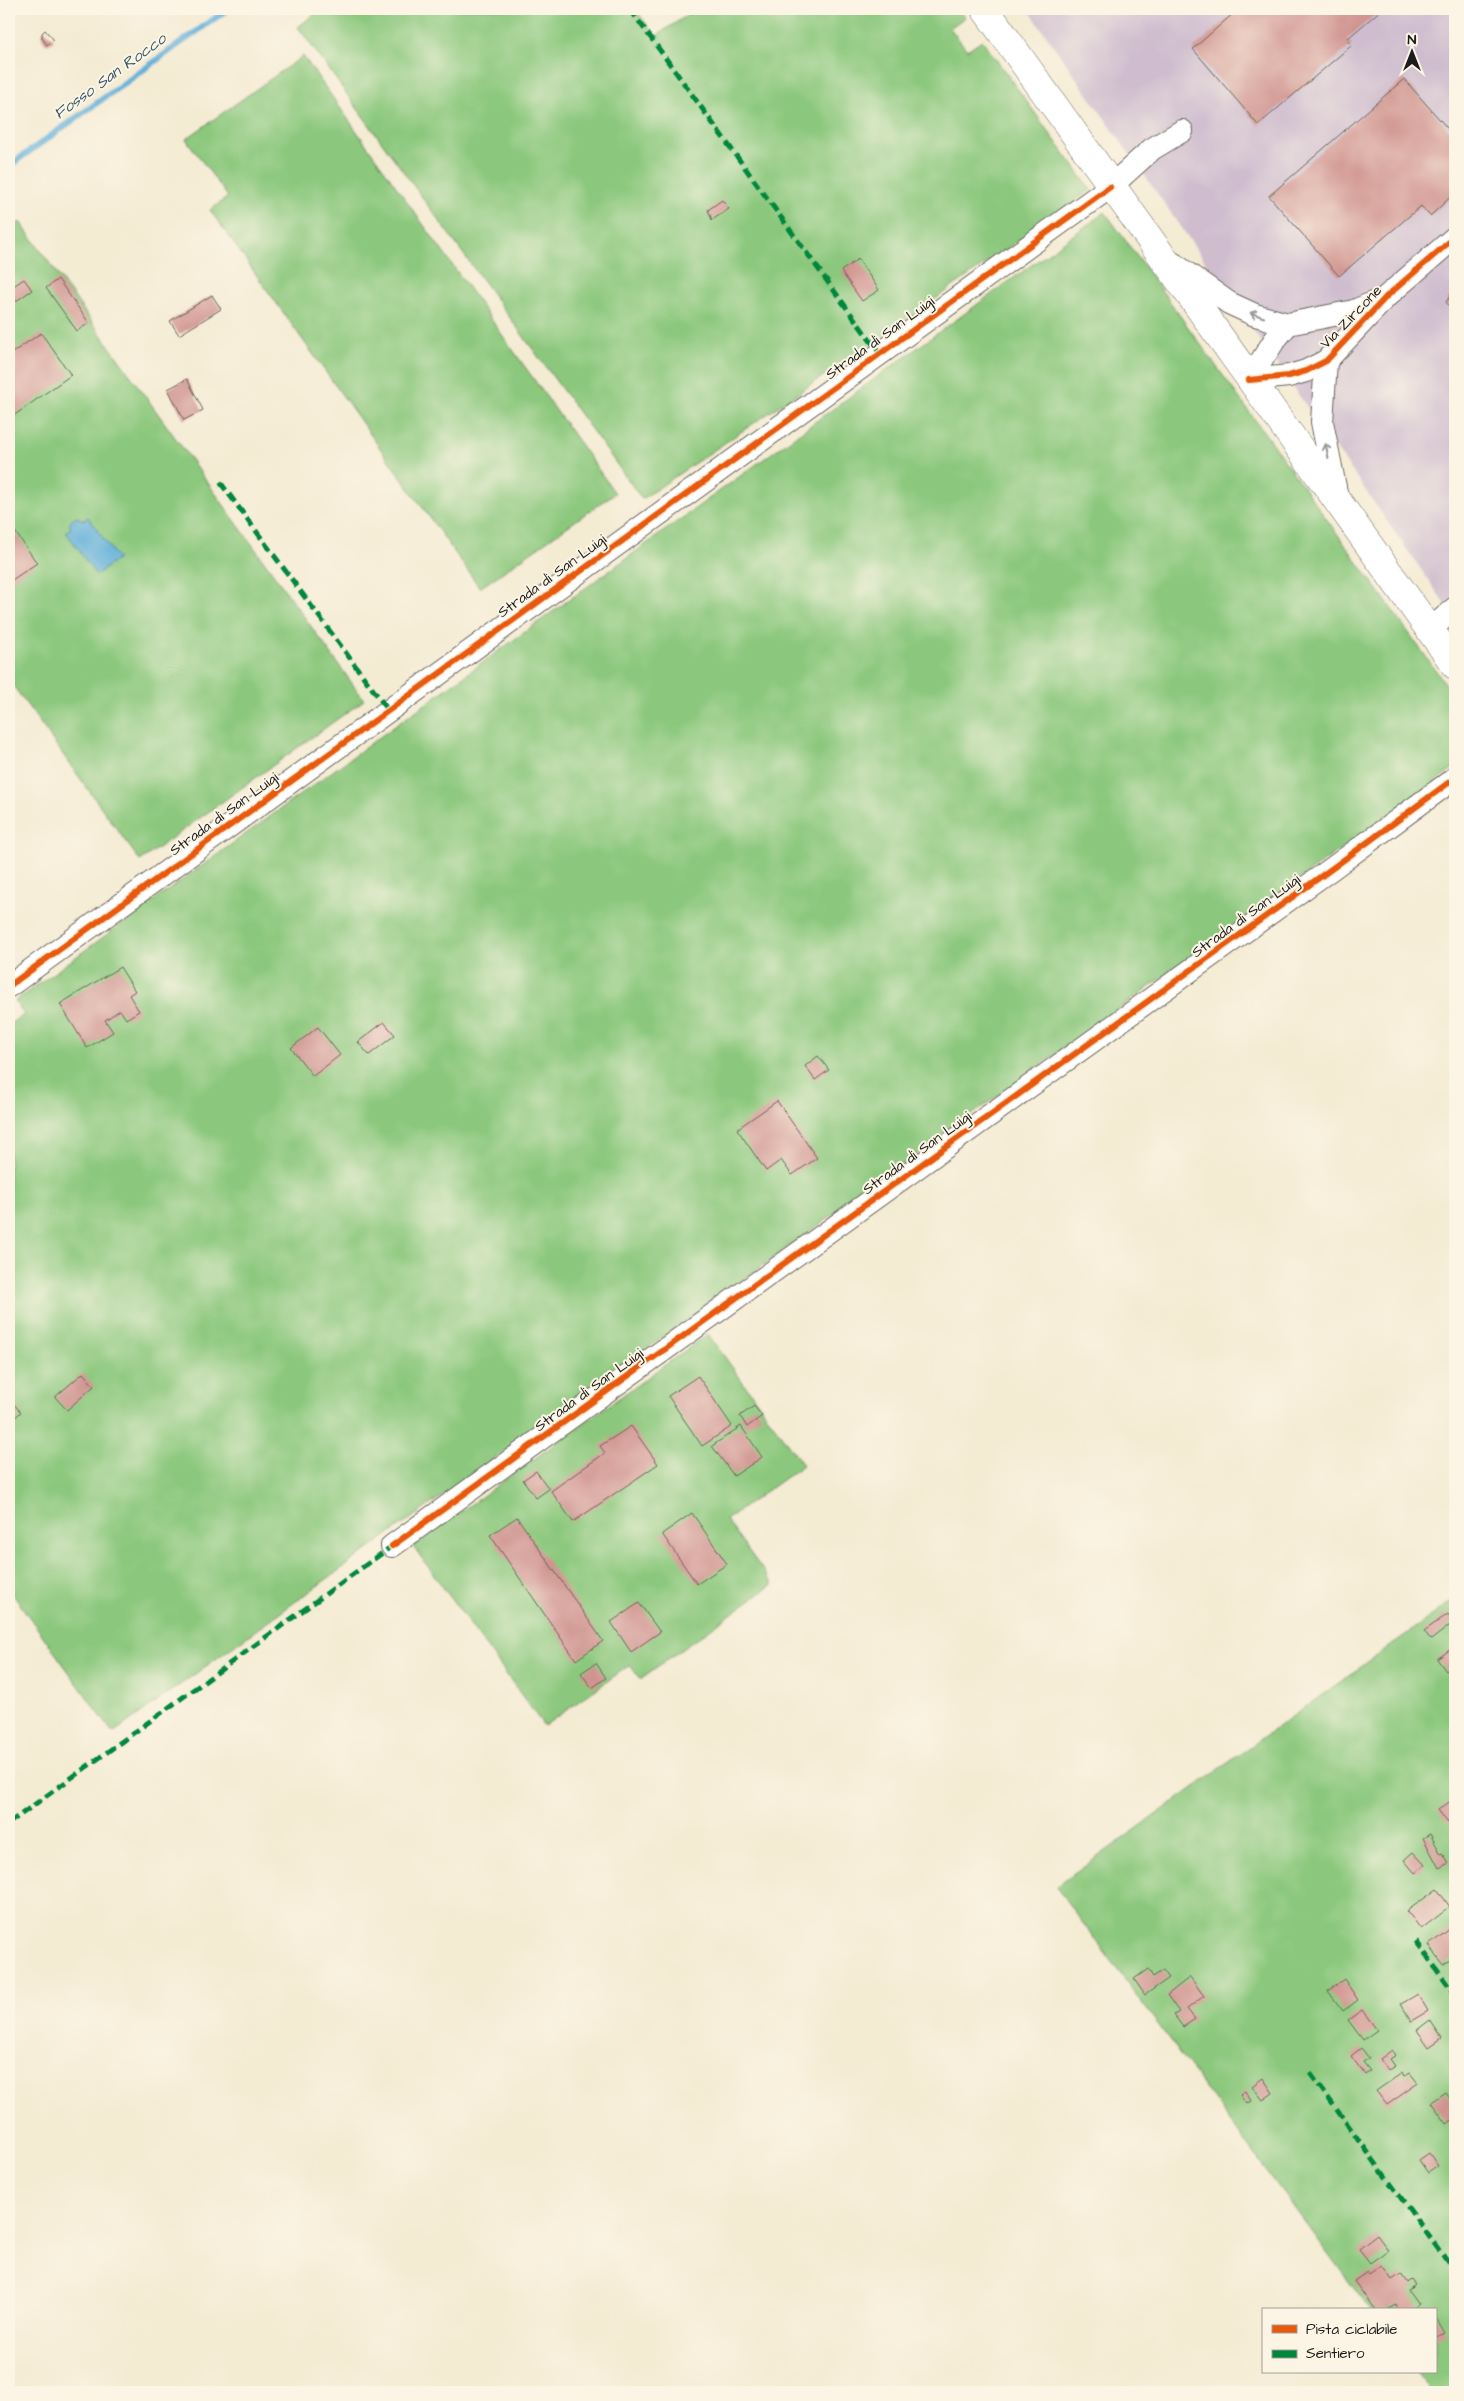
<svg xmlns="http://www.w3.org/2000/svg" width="1464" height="2401" viewBox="0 0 1464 2401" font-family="'Architects Daughter',sans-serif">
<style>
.industrial{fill:#cfbdcf}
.green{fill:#8bc87d;stroke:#54724c}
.water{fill:#5eafd9;stroke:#3d667a}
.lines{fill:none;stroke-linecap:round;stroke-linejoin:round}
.stream{stroke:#5eafd9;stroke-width:6}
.building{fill:#d09490}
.minor-casing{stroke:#68645c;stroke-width:24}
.major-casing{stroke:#68645c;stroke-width:29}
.minor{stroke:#fff;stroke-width:22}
.major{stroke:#fff;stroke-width:28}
.quiet{stroke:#00873e;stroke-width:5;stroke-dasharray:10 5;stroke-linecap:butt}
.cycleway-casing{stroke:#fcf5e5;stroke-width:9}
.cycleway{stroke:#e8590c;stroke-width:6}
.oneway{stroke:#999}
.labels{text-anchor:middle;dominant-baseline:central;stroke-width:4;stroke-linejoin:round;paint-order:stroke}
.street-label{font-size:15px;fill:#1c1c1c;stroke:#fcf5e5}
.water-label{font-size:16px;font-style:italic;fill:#365768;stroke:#fcf5e5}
</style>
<rect width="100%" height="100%" fill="#fcf5e5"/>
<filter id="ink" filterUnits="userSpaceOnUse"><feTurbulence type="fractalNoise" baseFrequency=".02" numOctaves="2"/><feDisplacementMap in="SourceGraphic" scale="10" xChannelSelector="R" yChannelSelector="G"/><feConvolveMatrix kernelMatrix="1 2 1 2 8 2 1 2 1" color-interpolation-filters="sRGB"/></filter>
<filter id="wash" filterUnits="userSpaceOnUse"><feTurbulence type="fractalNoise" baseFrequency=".0096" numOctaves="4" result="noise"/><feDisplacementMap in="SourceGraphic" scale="20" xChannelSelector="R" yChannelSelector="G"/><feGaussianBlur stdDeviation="1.12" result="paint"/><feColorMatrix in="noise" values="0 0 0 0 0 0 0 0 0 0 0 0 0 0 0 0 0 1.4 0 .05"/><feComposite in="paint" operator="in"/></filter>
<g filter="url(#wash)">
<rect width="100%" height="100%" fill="#f4ebd3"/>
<path class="industrial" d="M1028 9H1455V618Z"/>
<g class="green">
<path d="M321 9H635L656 36 696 9H959L965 17 950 28 967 50 982 40 1091 190 878 339 642 499 298 27Z"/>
<path d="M303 56 615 493 480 588 210 210 228 197 186 139Z"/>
<path d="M1105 212 1455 697V767L113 1733 9 1589V1024L24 1015 15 1001Z"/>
<path d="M20 222 364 700 140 861 9 680V230Z"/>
<path d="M708 1334 803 1465 726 1520 773 1584 640 1679 630 1665 544 1726 413 1546Z"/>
<path d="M1455 1599V2392H1431L1416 2372H1435V2310H1370L1056 1887Z"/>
</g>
<path class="water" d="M76 517 84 520 88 517 118 559 96 575 66 532 70 529V522Z"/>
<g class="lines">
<path class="stream" d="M9 166 228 9"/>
</g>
<g id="blocks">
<g class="building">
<path d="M1234 9H1382L1347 39 1352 45 1258 125 1193 49 1236 11Z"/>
<path d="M45 30 54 40 47 45 42 38V33Z"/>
<path d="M1404 79 1455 137V193L1430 216 1421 206 1339 276 1269 196Z"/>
<path d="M722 200 729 209 712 220 708 210Z"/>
<path d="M858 259 879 290 862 301 841 271Z"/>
<path d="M24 279 32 290 9 306V289Z"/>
<path d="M58 279 89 323 77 331 46 288Z"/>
<path d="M1455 290V313L1446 302Z"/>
<path d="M212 295 221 309 179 335 170 321Z"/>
<path d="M41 333 71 375 9 419V355Z"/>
<path d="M187 379 203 410 184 420 168 389Z"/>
<path d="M9 523 37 563 9 582Z"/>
<path d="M120 967 135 991 129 995 139 1011 126 1019 120 1010 105 1020 113 1032 87 1048 60 1004Z"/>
<path d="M384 1022 395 1035 369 1055 358 1042Z"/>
<path d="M318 1027 340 1055 313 1076 291 1048Z"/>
<path d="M818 1056 829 1070 815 1080 805 1066Z"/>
<path d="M777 1101 817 1158 792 1175 781 1160 766 1171 737 1129Z"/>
<path d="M83 1373 94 1386 67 1410 55 1397Z"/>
<path d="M698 1376 732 1426 702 1446 668 1396Z"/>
<path d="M9 1399 21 1412 9 1423Z"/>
<path d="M754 1406 762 1416 747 1427 740 1416Z"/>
<path d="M631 1426 658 1464 573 1522 551 1491 605 1453 600 1446Z"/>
<path d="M741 1426 762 1457 734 1476 712 1446Z"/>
<path d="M536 1471 549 1489 536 1498 523 1480Z"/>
<path d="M692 1513 727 1564 697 1584 662 1534Z"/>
<path d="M517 1517 603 1641 576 1660 490 1535Z"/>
<path d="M639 1603 660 1632 631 1652 611 1622Z"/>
<path d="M1448 1614 1454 1622 1431 1640 1424 1631Z"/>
<path d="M1451 1649 1455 1655V1665L1446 1671 1437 1659Z"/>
<path d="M596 1663 606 1678 592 1688 581 1673Z"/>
<path d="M1455 1798V1818L1448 1823 1438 1810Z"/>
<path d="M1430 1834 1441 1854 1443 1853 1449 1863 1439 1868 1423 1838Z"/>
<path d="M1413 1852 1425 1865 1415 1873 1404 1860Z"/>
<path d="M1437 1889 1450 1907 1421 1929 1407 1911Z"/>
<path d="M1455 1925V1956L1443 1965 1429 1945Z"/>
<path d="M1148 1969 1153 1977 1163 1970 1169 1978 1145 1995 1134 1979Z"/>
<path d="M1190 1977 1204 1996 1187 2009 1195 2019 1183 2027 1174 2015 1179 2012 1167 1995Z"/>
<path d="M1344 1979 1358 2000 1343 2011 1328 1991Z"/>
<path d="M1418 1994 1428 2011 1411 2021 1401 2004Z"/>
<path d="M1362 2010 1377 2030 1363 2040 1348 2020Z"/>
<path d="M1430 2020 1442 2038 1429 2047 1417 2030Z"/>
<path d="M1361 2048 1369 2058 1363 2062 1370 2071 1365 2075 1351 2056Z"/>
<path d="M1392 2050 1396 2055 1390 2059 1395 2066 1388 2070 1380 2059Z"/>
<path d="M1402 2073 1404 2077 1410 2073 1418 2083 1387 2105 1376 2091Z"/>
<path d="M1263 2078 1273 2093 1263 2100 1252 2086Z"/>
<path d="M1245 2091 1251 2101 1246 2104 1240 2095Z"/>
<path d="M1445 2092 1455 2106V2118L1447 2124 1431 2102Z"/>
<path d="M1429 2153 1438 2166 1428 2173 1419 2160Z"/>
<path d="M1377 2235 1388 2250 1370 2263 1359 2249Z"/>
<path d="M1382 2266 1392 2280 1401 2274 1407 2283 1411 2280 1415 2285 1408 2290 1418 2304 1410 2310H1399L1396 2305 1388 2310H1375L1354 2281 1367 2272 1369 2275Z"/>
<path d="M1435 2316 1445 2333 1435 2340Z"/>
</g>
</g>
</g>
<g filter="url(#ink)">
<use href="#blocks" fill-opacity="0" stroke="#68645c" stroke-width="1"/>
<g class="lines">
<defs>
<g id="minor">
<path d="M1174 264 1229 303 1255 315 1288 324 1354 311 1380 300"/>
<path d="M1326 361 1322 422 1337 497"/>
<path d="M1249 380 1289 376 1306 371 1326 361 1387 296 1455 237"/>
<path d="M1249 380 1274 341 1288 324"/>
<path d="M1430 630 1455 608"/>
<path d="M9 986 1110 187 1152 149 1182 131"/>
<path d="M392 1546 1334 867 1455 778"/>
</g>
<path id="major" d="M985 9 1455 665"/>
</defs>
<use href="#minor" class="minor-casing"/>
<use href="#major" class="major-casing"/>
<use href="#minor" class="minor"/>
<use href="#major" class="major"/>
<g class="quiet">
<path d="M630 9 880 354"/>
<path d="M220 482 388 710"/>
<path d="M9 1823 392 1546"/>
<path d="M1416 1941 1455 1995"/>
<path d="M1310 2073 1455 2272"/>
</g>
<defs>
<g id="cycleway">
<path d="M1249 380 1289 376 1306 371 1326 361 1387 296 1455 237"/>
<path d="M9 986 1110 187"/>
<path d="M392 1546 1334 867 1455 778"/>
</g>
</defs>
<use href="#cycleway" class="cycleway-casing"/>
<use href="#cycleway" class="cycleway"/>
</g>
<defs><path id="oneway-shaft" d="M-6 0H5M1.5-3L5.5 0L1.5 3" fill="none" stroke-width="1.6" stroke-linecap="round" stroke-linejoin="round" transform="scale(1.25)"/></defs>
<g class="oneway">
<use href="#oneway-shaft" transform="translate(1257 315) rotate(-161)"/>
<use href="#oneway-shaft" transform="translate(1327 451) rotate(-101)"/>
</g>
</g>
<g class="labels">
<g class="street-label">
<text transform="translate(1351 317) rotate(-46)">Via Zircone</text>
<text transform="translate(880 338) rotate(-36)">Strada di San Luigi</text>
<text transform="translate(552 576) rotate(-36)">Strada di San Luigi</text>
<text transform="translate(224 814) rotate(-36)">Strada di San Luigi</text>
<text transform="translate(1246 916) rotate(-36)">Strada di San Luigi</text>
<text transform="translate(917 1153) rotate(-36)">Strada di San Luigi</text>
<text transform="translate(589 1390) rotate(-36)">Strada di San Luigi</text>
</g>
<g class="water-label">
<text transform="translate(110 76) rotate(-36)">Fosso San Rocco</text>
</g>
</g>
<rect width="1464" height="2401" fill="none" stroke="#fcf5e5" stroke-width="30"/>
<rect x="1262" y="2308" width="175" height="65" fill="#fcf5e5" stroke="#a29e95"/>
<rect x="1272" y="2325" width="25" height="8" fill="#e8590c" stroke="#a29e95"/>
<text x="1306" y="2334" font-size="15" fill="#1c1c1c">Pista ciclabile</text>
<rect x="1272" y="2350" width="25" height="8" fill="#00873e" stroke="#a29e95"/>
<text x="1306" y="2358" font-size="15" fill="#1c1c1c">Sentiero</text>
<g transform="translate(1412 52)" stroke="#fcf5e5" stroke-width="4" paint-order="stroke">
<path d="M0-4L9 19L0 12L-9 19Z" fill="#1c1c1c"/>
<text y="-8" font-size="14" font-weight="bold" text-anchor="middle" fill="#1c1c1c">N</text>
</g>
</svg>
